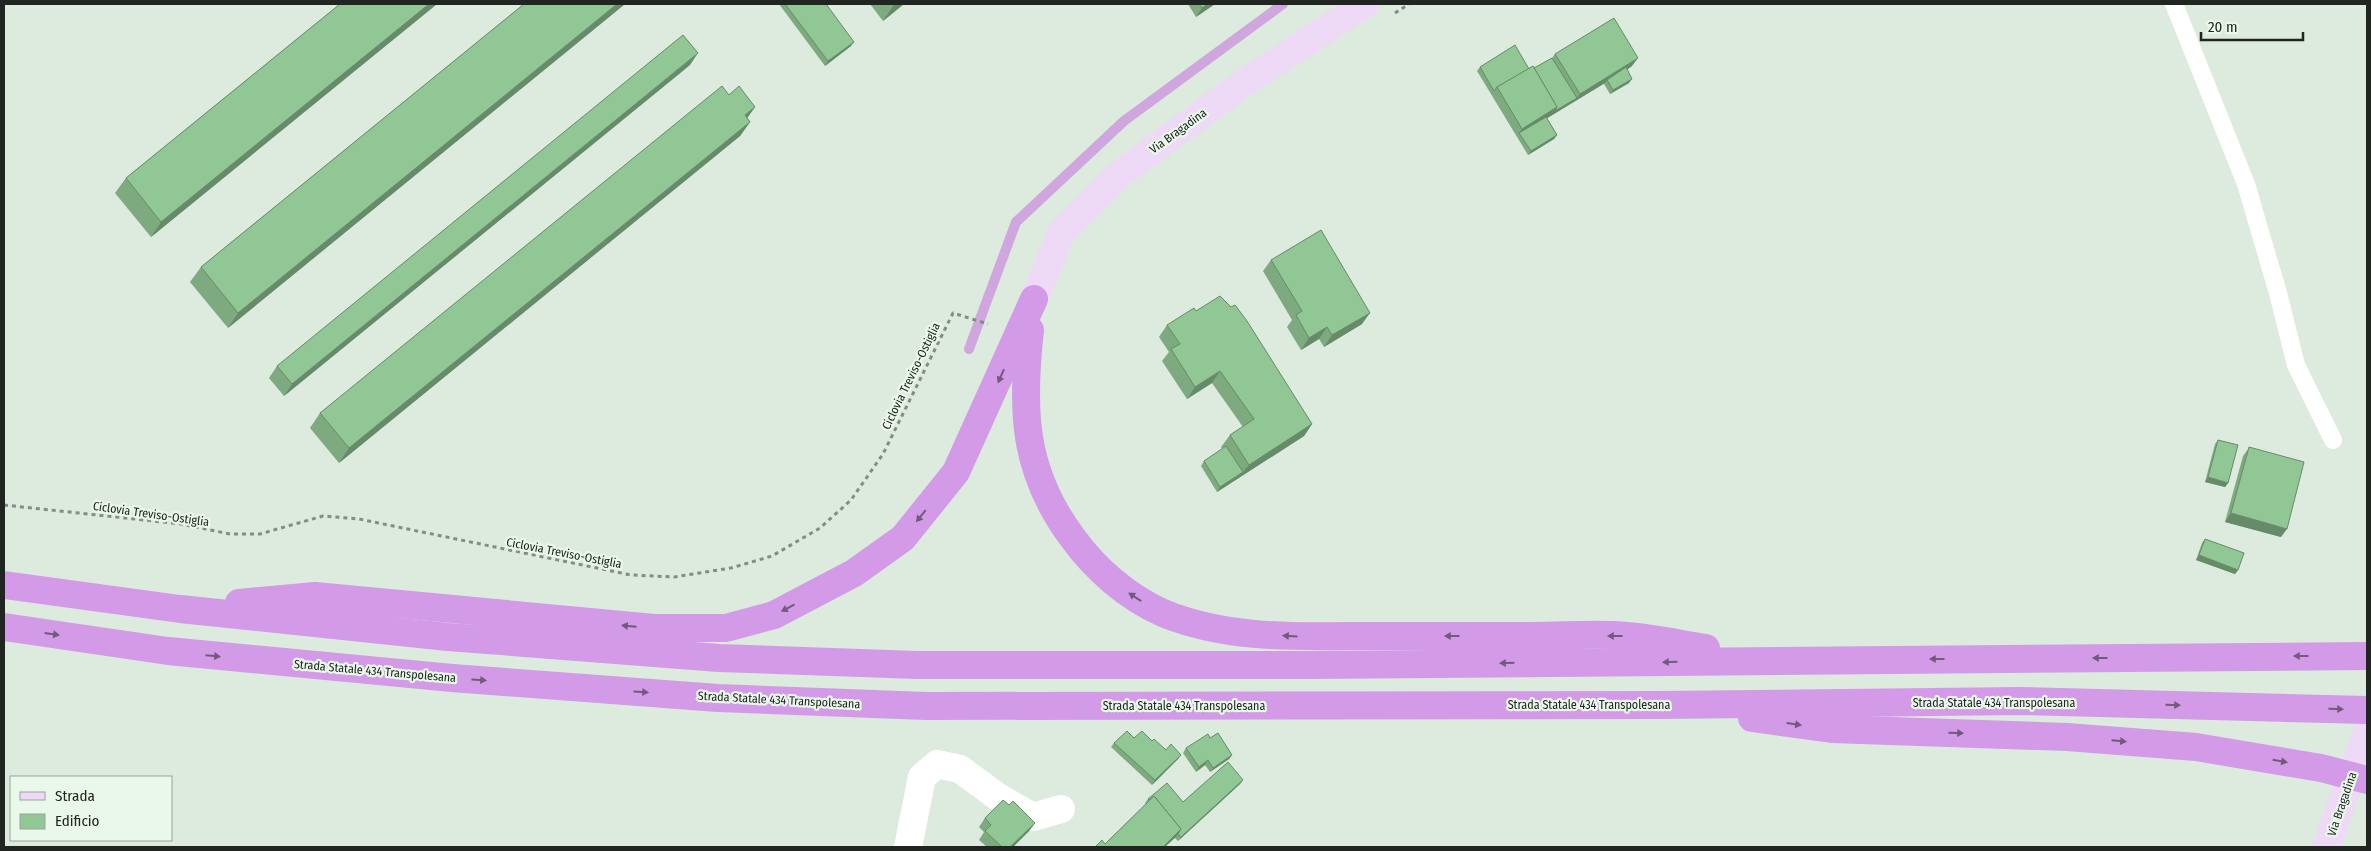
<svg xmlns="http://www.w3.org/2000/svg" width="2371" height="851" viewBox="0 0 2371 851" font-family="'Fira Sans Condensed',sans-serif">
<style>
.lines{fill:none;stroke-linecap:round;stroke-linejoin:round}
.stream{stroke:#cfa6de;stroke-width:10}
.path{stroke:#848d85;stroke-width:3;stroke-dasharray:4 4;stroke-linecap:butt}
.service{stroke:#fff;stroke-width:18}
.minor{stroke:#fff;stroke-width:28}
.secondary{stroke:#eed9f6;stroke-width:28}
.trunk{stroke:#d39ae8;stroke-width:28}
.wall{fill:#7dab7f}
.shaded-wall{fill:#668b68}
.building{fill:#91c794;stroke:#668b68}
.oneway{fill:#715a7b}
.labels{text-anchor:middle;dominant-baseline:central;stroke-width:4.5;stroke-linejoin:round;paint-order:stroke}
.street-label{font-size:12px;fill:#202521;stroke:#eaf8eb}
</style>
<rect width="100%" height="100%" fill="#ddeade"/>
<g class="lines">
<path class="stream" d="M969 349 1016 222 1124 121 1283 4"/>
<g class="path">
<path d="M1395 13 1409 4"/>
<path d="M4 505 181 524 230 534H260L323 516 359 519 631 575 674 577 731 568 772 556 820 528 851 500 883 454 953 313 988 324"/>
</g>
<path class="service" d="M2174 4 2246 184 2278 293 2296 365 2333 440"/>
<path class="minor" d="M908 847 922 777 937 764 960 769 998 797 1033 817 1061 809"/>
<g class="secondary">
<path d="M1034 299 1062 232 1120 174 1242 84 1365 4"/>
<path d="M2326 847 2367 732"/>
</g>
<g class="trunk">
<path d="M1030 330C1021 410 1023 471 1072 537 1095 569 1127 597 1163 613 1221 637 1286 637 1347 636 1409 636 1472 636 1534 636 1564 636 1597 633 1627 636 1653 638 1680 644 1706 648"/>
<path d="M4 585 180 609 448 637 719 658 917 665H1311L2367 656"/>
<path d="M239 603 315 596 654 628H726L774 615 854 573 903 538 956 472 1034 299"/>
<path d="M4 627 168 651 452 678 718 698 926 706 1659 705 2020 701 2367 710"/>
<path d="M1752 718 1832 729 2067 737 2196 747 2321 768 2367 780"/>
</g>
</g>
<g class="wall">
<path d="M340 4H437L151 237 115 193 126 178Z"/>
<path d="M524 4H625L228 328 190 282 201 267Z"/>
<path d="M779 4H826L851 46 825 66Z"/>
<path d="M870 4H904L883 21Z"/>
<path d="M1188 4H1215L1196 17Z"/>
<path d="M1555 54 1632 66 1627 70 1629 83 1610 94 1604 84 1605 83 1547 118 1557 135 1554 139 1528 155 1477 71 1480 67 1534 68 1552 58Z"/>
<path d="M690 65 284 396 269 378 277 366Z"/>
<path d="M755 107 747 118 750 122 740 136 339 463 310 428 320 413Z"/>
<path d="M1271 260 1362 324 1324 347 1319 339 1301 350 1287 327 1292 320 1263 271Z"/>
<path d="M1196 311 1312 424 1304 436 1217 492 1201 466 1204 461 1223 449 1221 447 1230 435 1243 427 1212 383 1187 399 1162 361 1169 352 1159 337 1167 325Z"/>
<path d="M2218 440 2228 483 2225 487 2205 482 2215 444Z"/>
<path d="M2249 448 2281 537 2225 522 2243 456Z"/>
<path d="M2205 539 2238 570 2235 574 2196 560 2202 543Z"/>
<path d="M1134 738 1152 741 1166 750 1181 755 1178 759 1152 785 1111 747 1114 743Z"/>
<path d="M1210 738 1232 755 1229 759 1210 772 1205 765 1196 772 1183 753 1186 748Z"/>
<path d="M1243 780 1240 784 1178 841 1175 838 1105 844 1146 804 1145 803 1148 799 1183 802Z"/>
<path d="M1009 805 1035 823 1029 831 1013 847H987L979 840 984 832 979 827 985 818Z"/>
</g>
<g class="shaded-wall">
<path d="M429 4H437L151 237 161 222Z"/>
<path d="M617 4H625L228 328 238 313Z"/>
<path d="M896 4H904L883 21 893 6Z"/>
<path d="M1208 4H1215L1196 17 1202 8Z"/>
<path d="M854 42 851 46 825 66 828 61Z"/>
<path d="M698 53 690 65 284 396 292 384Z"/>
<path d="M1638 58 1632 66 1608 81 1607 80 1605 83 1521 134 1519 133 1522 129 1557 107 1577 98 1580 94Z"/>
<path d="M1632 79 1629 83 1610 94 1613 90Z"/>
<path d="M755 107 745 121V115Z"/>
<path d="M750 122 740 136 339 463 349 448Z"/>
<path d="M1557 135 1554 139 1528 155 1531 151Z"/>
<path d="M1370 313 1362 324 1324 347 1332 335Z"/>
<path d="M1327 327 1319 339 1301 350 1309 338Z"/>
<path d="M1220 371 1212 383 1187 399 1195 387Z"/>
<path d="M1312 424 1304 436 1217 492 1220 487 1243 472 1249 465Z"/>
<path d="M2208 477 2228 483 2225 487 2205 482Z"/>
<path d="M2231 513 2287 529 2281 537 2225 522Z"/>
<path d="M2199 555 2238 570 2235 574 2196 560Z"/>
<path d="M1181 755 1178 759 1152 785 1155 780Z"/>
<path d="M1232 755 1229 759 1210 772 1213 768Z"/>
<path d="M1208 760 1205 765 1196 772 1199 767Z"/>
<path d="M1243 780 1240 784 1178 841 1181 837Z"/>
<path d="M1035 823 1029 831 1013 847H1010Z"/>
<path d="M1181 829 1176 837 1165 847H1163Z"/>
</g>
<g class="building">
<path d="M340 4H429L161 222 126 178Z"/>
<path d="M524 4H617L238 313 201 267Z"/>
<path d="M785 4H826L854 42 828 61Z"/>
<path d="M1199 4H1208L1202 8Z"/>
<path d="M1614 18 1638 58 1580 94 1555 54Z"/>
<path d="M683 35 698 53 292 384 277 366Z"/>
<path d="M1515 45 1529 69 1497 87 1494 91 1480 67Z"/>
<path d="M1552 58 1577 98 1555 111 1557 107 1534 68Z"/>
<path d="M1533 66 1557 107 1522 129 1497 87Z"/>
<path d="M1626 67 1632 79 1613 90 1607 80Z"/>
<path d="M722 86 729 95 739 86 755 107 745 115 750 122 349 448 320 413Z"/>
<path d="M1546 117 1557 135 1531 151 1519 133Z"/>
<path d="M1321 230 1370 313 1332 335 1327 327 1309 338 1296 315 1302 311 1271 260Z"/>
<path d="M1220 296 1231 307 1235 305 1247 321 1312 424 1249 465 1230 435 1254 419 1220 371 1195 387 1171 349 1180 344 1167 325 1194 308 1196 311Z"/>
<path d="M2218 440 2238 445 2228 483 2208 477Z"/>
<path d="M1226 446 1243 472 1220 487 1204 461Z"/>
<path d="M2249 447 2304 462 2287 529 2231 513Z"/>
<path d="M2205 539 2244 553 2238 570 2199 555Z"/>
<path d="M1127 731 1134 738 1142 731 1152 741 1154 739 1166 750 1171 744 1181 755 1155 780 1114 743Z"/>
<path d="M1218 733 1232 755 1213 768 1208 760 1199 767 1186 748 1208 734 1210 738Z"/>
<path d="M1228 762 1243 780 1181 837 1178 834 1181 829 1154 796 1149 800 1148 799 1167 783 1183 802Z"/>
<path d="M1154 796 1181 829 1163 847H1095L1102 840 1105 844Z"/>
<path d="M1003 800 1009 805 1013 801 1035 823 1010 847H1002L985 831 991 825 985 818Z"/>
</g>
<defs><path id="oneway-solid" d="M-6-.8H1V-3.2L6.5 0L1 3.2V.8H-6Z" transform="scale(1.25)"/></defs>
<g class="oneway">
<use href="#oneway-solid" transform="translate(1001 376) rotate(114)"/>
<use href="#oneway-solid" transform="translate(921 516) rotate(129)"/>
<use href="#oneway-solid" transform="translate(1135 597) rotate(-147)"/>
<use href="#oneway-solid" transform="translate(788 608) rotate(152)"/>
<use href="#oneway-solid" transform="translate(629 626) rotate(-175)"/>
<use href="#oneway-solid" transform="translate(52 634) rotate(8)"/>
<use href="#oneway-solid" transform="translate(1290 636) rotate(-177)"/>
<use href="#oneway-solid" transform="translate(1452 636) rotate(180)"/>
<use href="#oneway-solid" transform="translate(1615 636) rotate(180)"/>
<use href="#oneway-solid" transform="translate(213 656) rotate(5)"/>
<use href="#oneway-solid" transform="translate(2301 656) rotate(180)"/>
<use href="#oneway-solid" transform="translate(2100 658) rotate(180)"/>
<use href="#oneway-solid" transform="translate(1937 659) rotate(180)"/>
<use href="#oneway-solid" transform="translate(1670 662) rotate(179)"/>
<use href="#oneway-solid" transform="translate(1507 663) rotate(179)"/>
<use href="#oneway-solid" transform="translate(479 680) rotate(4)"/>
<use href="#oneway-solid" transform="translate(641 692) rotate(4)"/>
<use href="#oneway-solid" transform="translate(2173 705) rotate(1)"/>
<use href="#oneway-solid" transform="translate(2336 709) rotate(1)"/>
<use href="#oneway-solid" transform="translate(1794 724) rotate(8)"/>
<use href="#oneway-solid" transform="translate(1956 733) rotate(2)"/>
<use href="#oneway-solid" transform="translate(2119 741) rotate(5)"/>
<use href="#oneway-solid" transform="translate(2280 761) rotate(10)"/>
</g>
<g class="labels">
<g class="street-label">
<text transform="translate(1178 131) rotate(-36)">Via Bragadina</text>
<text transform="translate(911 376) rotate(-64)">Ciclovia Treviso-Ostiglia</text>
<text transform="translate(151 514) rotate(8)">Ciclovia Treviso-Ostiglia</text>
<text transform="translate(564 553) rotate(11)">Ciclovia Treviso-Ostiglia</text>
<text transform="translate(375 671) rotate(5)">Strada Statale 434 Transpolesana</text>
<text transform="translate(779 700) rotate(3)">Strada Statale 434 Transpolesana</text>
<text x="1994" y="703">Strada Statale 434 Transpolesana</text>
<text x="1589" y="705">Strada Statale 434 Transpolesana</text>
<text x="1184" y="706">Strada Statale 434 Transpolesana</text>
<text transform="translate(2342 804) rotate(-71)">Via Bragadina</text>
</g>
</g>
<rect width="2371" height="851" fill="none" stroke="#202521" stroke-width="10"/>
<rect x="10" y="776" width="162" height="65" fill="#eaf8eb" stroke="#99a49a"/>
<rect x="20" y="792" width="25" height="8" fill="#eed9f6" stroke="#99a49a"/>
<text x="55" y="801" font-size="15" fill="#202521">Strada</text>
<rect x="20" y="814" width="25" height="15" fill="#91c794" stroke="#99a49a"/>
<text x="55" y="826" font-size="15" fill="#202521">Edificio</text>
<path d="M2201 32v8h102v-8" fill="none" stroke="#202521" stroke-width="2.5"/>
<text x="2208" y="32" font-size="15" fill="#202521" stroke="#eaf8eb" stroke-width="4" paint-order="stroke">20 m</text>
</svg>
